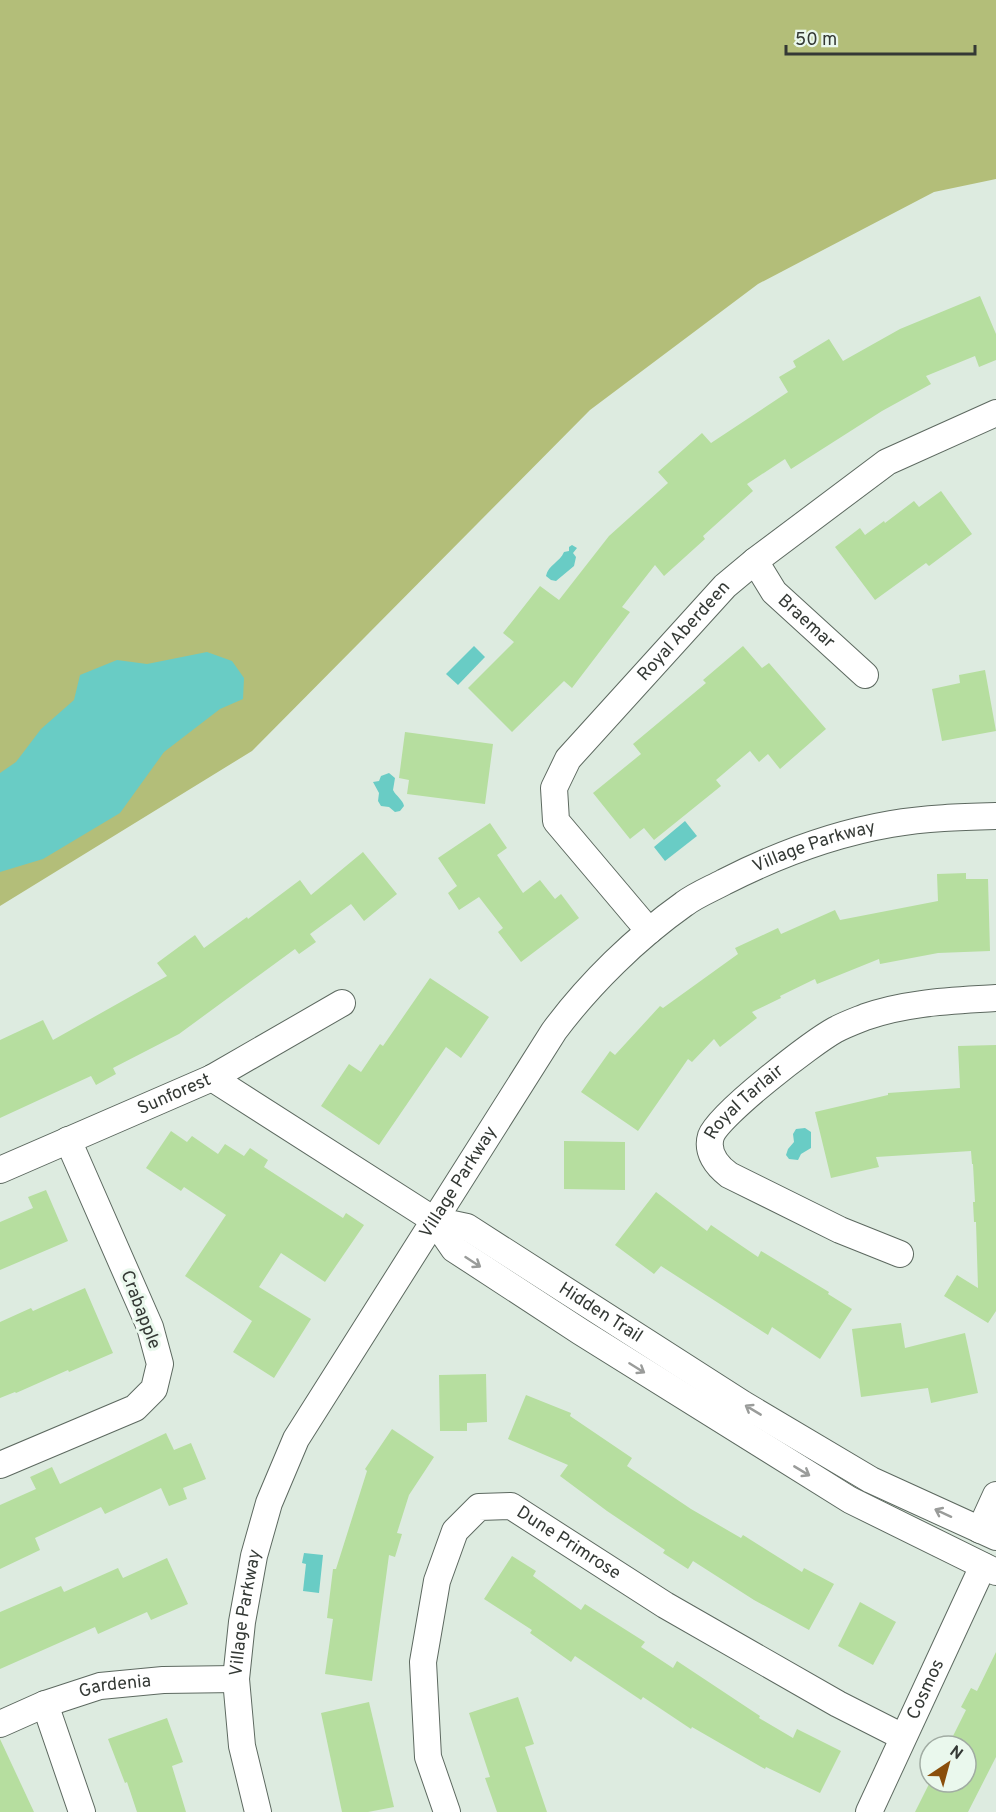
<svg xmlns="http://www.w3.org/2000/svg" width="996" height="1812" viewBox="0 0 996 1812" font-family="Overpass,sans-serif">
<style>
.green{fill:#b3be79}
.water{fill:#69ccc5}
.building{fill:#b6de9f}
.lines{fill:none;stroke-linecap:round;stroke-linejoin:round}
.street-casing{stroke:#5d6960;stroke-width:28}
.street{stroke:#fff;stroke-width:26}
.oneway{stroke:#9a9c9a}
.labels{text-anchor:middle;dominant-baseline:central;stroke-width:6;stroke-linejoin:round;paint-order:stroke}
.street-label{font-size:18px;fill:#343935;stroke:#eaf8ed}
</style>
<rect width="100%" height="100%" fill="#ddebe0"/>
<path class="green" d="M0 0H996V179L934 192 758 284 590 410 252 751 0 906Z"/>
<g class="water">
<path d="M572 545 577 548 573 553 576 557 574 566 556 581 551 580 546 576C548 565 560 562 564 552L569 551V547Z"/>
<path d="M474 646 485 657 458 685 446 674Z"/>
<path d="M207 652 232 661 244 678 243 699 220 709 164 752 120 813 43 859 0 872V773L16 762 41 729 74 700 80 675 117 660 147 664Z"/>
<path d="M389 773 395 778 393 790C396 796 403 800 404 806L400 811 395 812 389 807 381 806 378 801 379 793 373 782 379 781 381 776Z"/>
<path d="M685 821 697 836 665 861 654 847Z"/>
<path d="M805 1128 811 1132V1148L801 1154 798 1160 789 1159 786 1155 788 1149 794 1142 793 1134 796 1129Z"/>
<path d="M304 1553 323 1555 319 1593 303 1591 306 1564 302 1563Z"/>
</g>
<g class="building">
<path d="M980 296 996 334V360L979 367 975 356 926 376 931 384 882 411 791 469 785 459 747 484 753 491 703 536 705 539 664 576 655 565 622 607 630 612 572 688 564 681 512 732 468 688 514 642 503 633 540 586 559 600 609 536 668 483 658 472 702 433 711 443 788 392 779 377 796 367 793 361 829 339 843 361 900 329Z"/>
<path d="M941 491 972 534 929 566 926 563 875 600 835 547 860 528 865 535 884 521 885 523 914 501 919 507Z"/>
<path d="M743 646 762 668 769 663 826 729 780 769 768 754 759 762 750 751 716 780 721 786 654 840 644 828 630 839 593 793 641 754 633 744 706 683 703 680Z"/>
<path d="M985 670 996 731 942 741 932 689 960 683 959 675Z"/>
<path d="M405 732 493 744 485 804 407 794 409 780 399 778Z"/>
<path d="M490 823 507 848 497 855 523 893 540 880 555 899 561 894 579 918 521 962 498 932 503 928 479 897 459 910 448 893 457 886 438 858Z"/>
<path d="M363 852 397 894 364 921 351 904 310 934 316 942 299 954 295 949 179 1034 113 1068 116 1074 96 1085 91 1076 0 1118V1040L43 1020 53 1040 167 976 157 963 195 935 204 948 247 917 248 919 300 880 311 895Z"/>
<path d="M966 873V879H988L990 951 938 953 880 964 879 959 817 984 815 979 780 996 781 998 752 1012 757 1018 720 1047 714 1039 692 1062 688 1059 638 1131 581 1092 610 1051 615 1055 660 1006 663 1008 738 954 735 948 778 928 781 934 835 910 840 920 938 901 937 874Z"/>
<path d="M430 978 489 1017 461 1058 446 1047 379 1145 321 1106 349 1064 361 1072 380 1044 383 1046Z"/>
<path d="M996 1045V1311L988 1323 944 1296 957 1275 978 1288 976 1222H974L973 1202H975L973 1164H972L971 1151 876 1157 879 1167 831 1178 815 1112 888 1095V1093L960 1088 958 1046Z"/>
<path d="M171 1131 187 1142 192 1136 218 1154 225 1144 244 1156 250 1148 268 1160 264 1167 343 1218 346 1213 364 1225 325 1282 281 1253 259 1287 311 1319 274 1378 233 1352 252 1321 185 1276 226 1215 184 1187 181 1191 146 1168Z"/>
<path d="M564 1141 625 1142V1190L564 1189Z"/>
<path d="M46 1190 68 1241 0 1270V1222L33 1208 28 1197Z"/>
<path d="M656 1192 707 1231 711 1225 758 1257 761 1251 829 1292 828 1294 852 1309 820 1359 772 1327 768 1335 661 1266 654 1274 615 1245Z"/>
<path d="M85 1288 113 1353 69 1372 68 1370 16 1393 15 1392 0 1398V1322L31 1308 33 1311Z"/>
<path d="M901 1323 905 1348 965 1333 978 1393 931 1403 928 1388 861 1397 852 1329Z"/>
<path d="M486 1374 487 1422 467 1423V1431H440L439 1375Z"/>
<path d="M526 1395 571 1413 570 1416 632 1458 627 1466 691 1509 741 1538 743 1535 802 1572 804 1568 834 1584 809 1630 754 1600 693 1561 688 1569 663 1553 665 1550 607 1511 560 1476 568 1465 508 1439Z"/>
<path d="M392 1429 434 1457 409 1495 397 1533 402 1534 395 1557 389 1555 372 1681 325 1674 333 1619 327 1618 333 1569H336L367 1471 365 1469Z"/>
<path d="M166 1433 174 1450 191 1443 206 1479 183 1488 187 1499 169 1506 161 1488 105 1514 101 1507 35 1538 40 1550 0 1569V1505L36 1489 30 1477 52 1467 60 1484Z"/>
<path d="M512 1556 536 1571 533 1576 581 1610 585 1604 645 1642 641 1647 673 1668 677 1661 760 1716 759 1718 793 1738 797 1729 841 1751 820 1793 766 1767 765 1769 692 1727 691 1729 643 1697 641 1700 575 1656 571 1662 530 1633 532 1630 484 1599Z"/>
<path d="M167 1558 188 1604 151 1620 147 1612 98 1634 95 1627 0 1669V1612L61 1586 64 1592 118 1568 123 1578Z"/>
<path d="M860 1602 896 1622 873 1665 838 1646Z"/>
<path d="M996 1652V1757L968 1812H915L930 1782H966V1746H948L966 1710 961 1707 971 1688 977 1691Z"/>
<path d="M518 1697 534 1744 525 1747 547 1812H497L485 1778 490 1777 469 1713Z"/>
<path d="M369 1702 394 1807 368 1812H342L321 1713Z"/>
<path d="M167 1718 183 1762 172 1766 186 1812H137L127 1782 125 1783 108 1739Z"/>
<path d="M0 1739 34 1812H0Z"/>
</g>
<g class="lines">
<defs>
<g id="street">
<path id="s1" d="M755 561 774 592 865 675"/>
<path id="s2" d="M649 931 556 821 554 788 568 759 725 586 755 561 887 462 996 413"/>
<path id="s3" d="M212 1078 434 1220 467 1227 743 1404 871 1480 996 1537"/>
<path id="s4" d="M0 1170 212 1078 342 1003"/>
<path d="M434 1220 454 1249 581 1332 850 1500 996 1572"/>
<path id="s5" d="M900 1254 840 1230 729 1175C717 1166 706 1152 711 1136 719 1114 812 1043 835 1030 844 1025 855 1021 865 1017 907 1002 952 1001 996 998"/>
<path d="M0 1465 135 1408 154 1389 160 1364 150 1327 68 1140"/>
<path d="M980 1530 996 1495"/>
<path d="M45 1704 82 1812"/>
<path id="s6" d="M0 1724 45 1704 100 1686 163 1680 236 1679"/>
<path id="s7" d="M258 1812 242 1746 236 1679 242 1622 254 1556 269 1503 296 1439 554 1031C589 984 636 938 684 904 696 895 711 889 724 882 777 855 833 834 891 824 926 818 961 817 996 816"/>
<path id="s8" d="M447 1812 428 1757 423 1662 437 1581 455 1531 479 1507 511 1506 665 1605 838 1704 903 1737"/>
<path id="s9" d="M869 1812 983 1566"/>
</g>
</defs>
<use href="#street" class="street-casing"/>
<use href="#street" class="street"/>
</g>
<defs><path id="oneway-shaft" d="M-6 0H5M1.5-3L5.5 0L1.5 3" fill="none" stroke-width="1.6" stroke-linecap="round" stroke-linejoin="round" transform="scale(1.5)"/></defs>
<g class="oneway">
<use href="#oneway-shaft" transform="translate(473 1262) rotate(33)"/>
<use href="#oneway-shaft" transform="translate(637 1368) rotate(32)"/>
<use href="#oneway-shaft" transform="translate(753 1410) rotate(-149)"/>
<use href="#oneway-shaft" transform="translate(802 1471) rotate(31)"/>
<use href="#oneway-shaft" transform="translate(943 1513) rotate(-155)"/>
</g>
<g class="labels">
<g class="street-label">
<text stroke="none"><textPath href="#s1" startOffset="80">Braemar</textPath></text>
<text stroke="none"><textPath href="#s2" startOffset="382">Royal Aberdeen</textPath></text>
<text stroke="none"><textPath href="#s7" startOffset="1192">Village Parkway</textPath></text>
<text stroke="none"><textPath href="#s4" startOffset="190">Sunforest</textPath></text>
<text stroke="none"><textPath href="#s5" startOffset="282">Royal Tarlair</textPath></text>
<text stroke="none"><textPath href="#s7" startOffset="688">Village Parkway</textPath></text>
<text transform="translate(140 1310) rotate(69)">Crabapple</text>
<text stroke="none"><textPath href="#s3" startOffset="456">Hidden Trail</textPath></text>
<text stroke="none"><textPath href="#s8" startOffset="423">Dune Primrose</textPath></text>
<text stroke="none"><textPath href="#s7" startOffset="202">Village Parkway</textPath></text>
<text stroke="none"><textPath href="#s6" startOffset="122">Gardenia</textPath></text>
<text stroke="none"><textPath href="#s9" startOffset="135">Cosmos</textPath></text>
</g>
</g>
<g transform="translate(948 1764) rotate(36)"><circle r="28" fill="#eaf8ed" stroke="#a1aca3" stroke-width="1.5"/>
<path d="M0-4.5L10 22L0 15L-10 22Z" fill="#8a4e0b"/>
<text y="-9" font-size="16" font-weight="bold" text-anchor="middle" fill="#343935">N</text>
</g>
<path d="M786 45v9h189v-9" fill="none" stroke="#343935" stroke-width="3"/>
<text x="795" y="45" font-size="18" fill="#343935" stroke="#eaf8ed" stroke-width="4.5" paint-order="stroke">50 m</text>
</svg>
